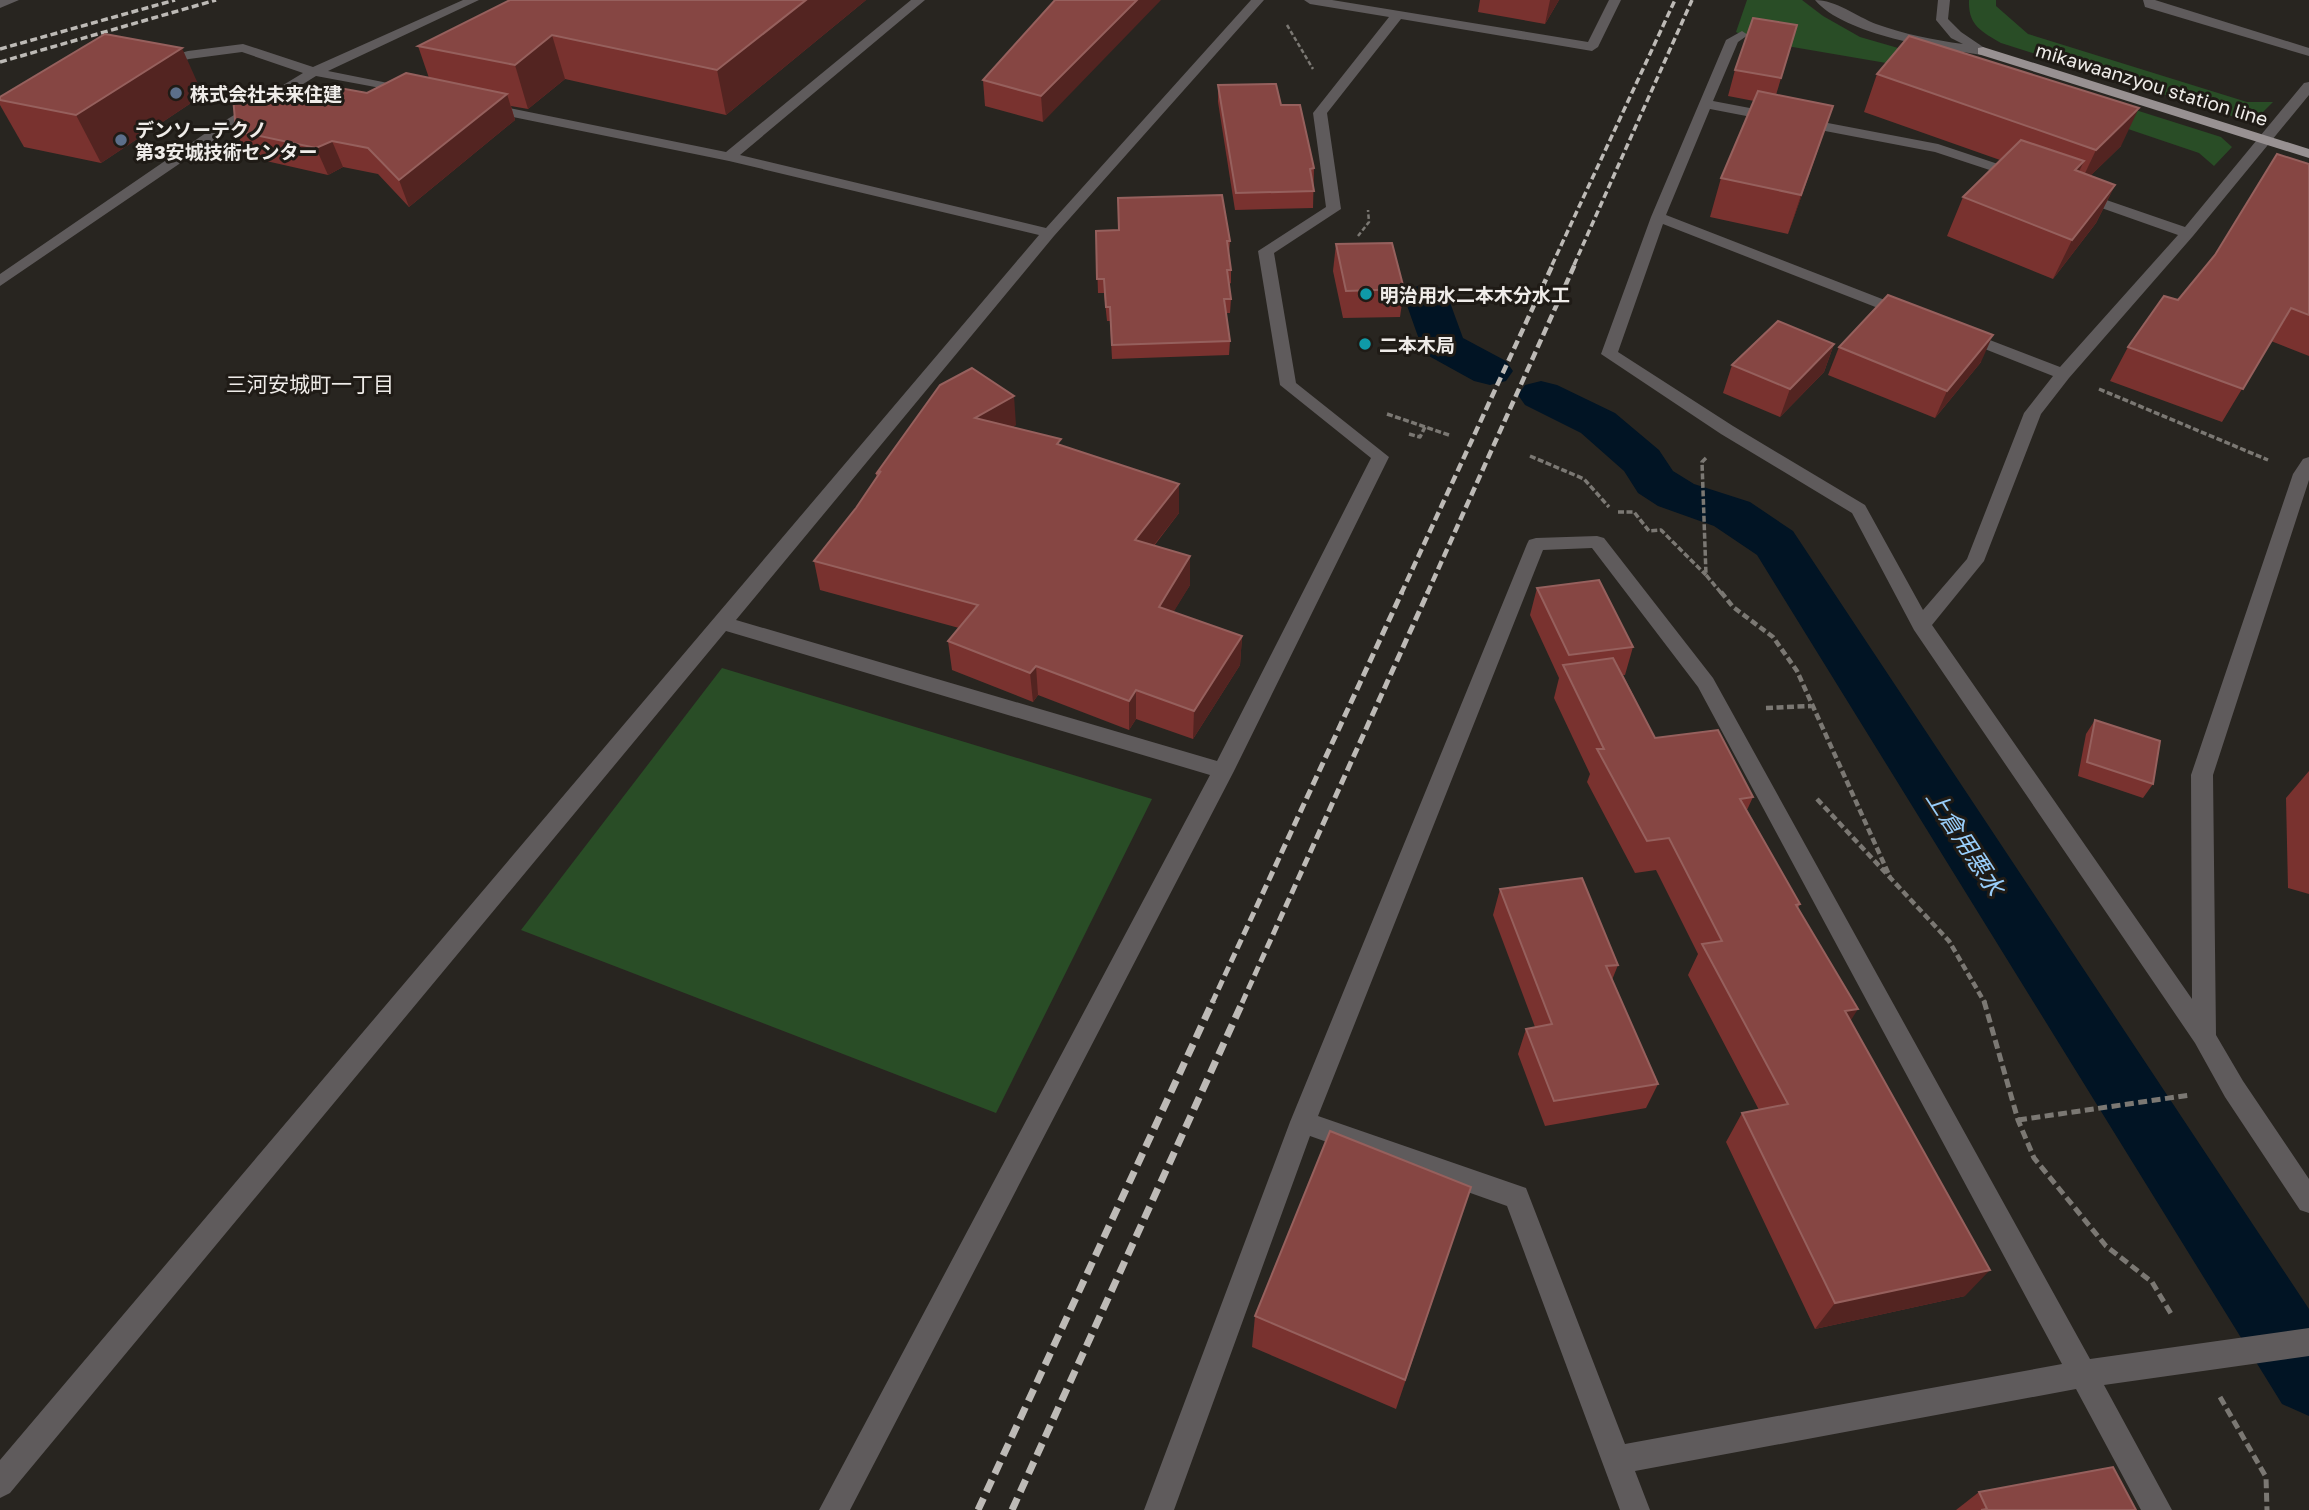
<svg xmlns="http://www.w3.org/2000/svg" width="2309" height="1510" viewBox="0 0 2309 1510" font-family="'Golos Text','Noto Sans JP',sans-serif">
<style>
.green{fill:#294d26}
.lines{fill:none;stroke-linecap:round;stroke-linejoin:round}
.canal{fill:#011424;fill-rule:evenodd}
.path-far3{stroke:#7b7873;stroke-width:2.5;stroke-dasharray:4.5 2.5;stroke-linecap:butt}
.path-far2{stroke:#7b7873;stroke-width:3.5;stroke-dasharray:6 2.5;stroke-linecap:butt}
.path-far1{stroke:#7b7873;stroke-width:4.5;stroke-dasharray:7 3.5;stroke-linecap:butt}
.path{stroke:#7b7873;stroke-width:5;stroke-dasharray:9 4.5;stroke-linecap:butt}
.minor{fill:#5f5b5c;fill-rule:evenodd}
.major{fill:#989192;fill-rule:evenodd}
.rail-far3{stroke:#bdbab6;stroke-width:3.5;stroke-dasharray:7 3.5;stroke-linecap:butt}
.rail-far2{stroke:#bdbab6;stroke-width:4.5;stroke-dasharray:9 4.5;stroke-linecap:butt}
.rail-far1{stroke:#bdbab6;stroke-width:5;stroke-dasharray:10 5;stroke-linecap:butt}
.rail{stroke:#bdbab6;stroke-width:7;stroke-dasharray:13 7;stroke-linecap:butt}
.wall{fill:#79322f}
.shaded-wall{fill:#532421}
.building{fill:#864643;stroke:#96605d;stroke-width:2}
.service-dot{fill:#5c6f8a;stroke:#1f1b16;stroke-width:2.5}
.culture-dot{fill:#0f9aa8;stroke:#1f1b16;stroke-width:2.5}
.labels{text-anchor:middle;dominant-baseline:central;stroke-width:6;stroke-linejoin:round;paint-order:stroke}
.far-street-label{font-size:19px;fill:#efece9;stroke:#1f1b16}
.far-poi-label{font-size:19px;font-weight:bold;fill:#efece9;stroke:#1f1b16;text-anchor:start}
.far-neighbourhood-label{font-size:21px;fill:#efece9;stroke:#1f1b16}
.water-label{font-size:24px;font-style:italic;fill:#98cdf9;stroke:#1f1b16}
</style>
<rect width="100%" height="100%" fill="#282520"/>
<g class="green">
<path d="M1747 0H1802L1823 16 1860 37 1905 50 1987 63 2221 137 2232 147 2214 166 2199 153 1980 79 1752 40 1736 32Z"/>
<path d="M1969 0H1996V6L2028 34 2247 102H2273L2257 118 2241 119 2001 43C1981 31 1968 25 1969 0Z"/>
<path d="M722 668 1152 799 996 1113 521 930Z"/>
</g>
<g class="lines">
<g class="canal">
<path d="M1426 284 1441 288 1448 297 1463 338 1506 361 1513 371 1506 381 1490 385 1474 381 1427 355 1421 345 1404 297 1411 288Z"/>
<path d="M1541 381 1557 385 1615 413 1659 450 1673 471 1694 484 1750 502 1793 531 2309 1309V1416L2282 1404 1757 555 1714 526 1658 506 1638 493 1624 471 1581 433 1525 405 1518 395 1525 385Z"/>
</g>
<g class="path-far3">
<path d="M1287 25 1313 69"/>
<path d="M1358 236 1369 222 1368 210"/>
</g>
<g class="path-far2">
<path d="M2099 389 2268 460"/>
<path d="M1387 414 1449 435"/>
<path d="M1409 434 1420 437 1425 427"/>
<path d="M1530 456 1584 479 1609 507"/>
<path d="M1706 458 1702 462 1706 575 1722 594"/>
<path d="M1618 512H1634L1649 531 1661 530 1706 575"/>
</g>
<g class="path-far1">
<path d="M1721 592 1733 607 1773 637 1797 671 1890 877"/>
<path d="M1766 708 1811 706"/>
<path d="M1817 799 1949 941 1985 1003"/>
</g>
<g class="path">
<path d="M1984 1001 2018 1120 2034 1158 2106 1246 2152 1282 2173 1317"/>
<path d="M2018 1120 2190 1095"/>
<path d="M2220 1397 2266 1477 2267 1510"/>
</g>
<g class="minor">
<path d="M0 0H19L0 8Z"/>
<path d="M463 0H479L328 71 413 88V94L316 76 226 132 0 286V274L216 126 303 73 242 52 189 59 157 68 152 67V61L188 51 243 44 313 67Z"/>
<path d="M911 0H925L740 155 1046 228 1251 0H1264L1054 236 736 620 1217 761 1371 458 1280 385 1258 251 1326 207 1313 113 1389 17 1310 4 1304 0H1332L1588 42 1609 0H1621L1598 47 1592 51 1401 19 1327 113 1341 209 1274 253 1296 383 1389 457 1234 771 850 1510H819L1210 775 726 631 10 1493 0 1498V1460L1039 235 729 161 484 111 477 107 484 103 726 152Z"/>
<path d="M1815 0C1836 0 1856 16 1876 24 1904 34 1933 40 1963 44L1951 38 1936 20 1938 0H1950L1948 19 1961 32 1989 51 1983 55C1939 49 1844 35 1815 0Z"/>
<path d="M2143 0H2155L2309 48V56L2145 7Z"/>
<path d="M1742 31 1748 35 1738 42 1713 101 1938 144 2025 173 2027 176 2020 180 1935 152 1710 109 1666 215 1913 311 1915 314 1907 319 1901 317 1663 224 1618 352 1733 426 1865 505 1923 610 1967 559 2024 413 2053 376 1957 338 1955 335 1957 332H1969L2060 367 2178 235 2076 199 2074 196 2076 193H2086L2185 227 2304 83 2309 82V95L2193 236 2069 378 2041 414 1984 561 1932 625 2192 999 2191 775 2293 474 2303 459 2309 457V480L2213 775 2216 1035 2243 1081 2309 1179V1213L2300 1210 2225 1097 2195 1043 1914 630 1852 513 1721 434 1601 354 1651 217 1726 40Z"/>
<path d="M1597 536 1604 538 1713 678 2090 1359 2309 1328V1356L2104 1385 2172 1510H2141L2076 1389 1635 1471 1650 1510H1620L1507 1206 1310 1136 1174 1510H1144L1290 1122 1527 544 1529 540 1536 538ZM1592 548 1698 687 2062 1364 1625 1444 1526 1188 1318 1116 1543 550Z"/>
</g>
<path class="major" d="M1983 47 2309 149V158L1978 54V48Z"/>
<g class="rail-far3">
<path d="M0 49 175 0"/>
<path d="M0 62 216 0"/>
<path d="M1552 265 1675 0"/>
<path d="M1574 265 1692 0"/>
</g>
<g class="rail-far2">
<path d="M1401 594 1553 264"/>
<path d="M1427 594 1575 264"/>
</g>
<g class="rail-far1">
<path d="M1212 1003 1402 592"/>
<path d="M1242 1003 1428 592"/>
</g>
<g class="rail">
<path d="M978 1510 1213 1001"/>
<path d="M1012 1510 1243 1001"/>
</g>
</g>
<g class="wall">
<path d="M866 0 726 115 565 79 528 109 511 106 515 120 409 207 378 174 343 167 328 175 248 157 236 131 310 98 367 93 429 78 418 46Z"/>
<path d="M1055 0 1043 122 985 106 983 80Z"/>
<path d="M1480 0H1559L1545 24 1478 12Z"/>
<path d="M1797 25 1776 95 1820 144 1788 234 1710 217 1721 178 1754 101 1728 96 1735 70Z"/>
<path d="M1877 74 2121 146 2090 176 2115 185 2096 223 2053 279 1947 236 1963 197 2000 160 1864 112Z"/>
<path d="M1218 85 1281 105 1314 168 1313 208 1235 210 1218 102Z"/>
<path d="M203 95 101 163 24 147 0 105V97Z"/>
<path d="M2309 164V356L2271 341 2222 422 2110 381 2128 347 2178 300Z"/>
<path d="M1096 231 1230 241 1229 255 1231 270V283L1229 284 1231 299 1230 313H1226L1230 341 1229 355 1112 359 1110 321H1107L1104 293H1098Z"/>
<path d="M1336 244 1404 289 1400 317 1343 318 1333 271Z"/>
<path d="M1834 344 1824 372 1780 417 1723 393 1732 365Z"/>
<path d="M1839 347 1981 362 1935 418 1828 375Z"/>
<path d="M1016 425 1013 427 1061 445 1179 484V513L1154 546 1190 585 1173 612 1242 636 1240 665 1193 739 1136 719 1129 730 1038 695 1033 702 952 670 948 641 959 628 820 590 814 561 856 508 877 477 876 474Z"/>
<path d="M1537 588 1633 647 1625 675H1623L1655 738 1753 797 1747 810 1800 904 1798 908 1850 1021 1965 1296 1815 1329 1726 1142 1742 1113 1759 1110 1688 975 1698 954 1656 870 1635 873 1587 782 1590 774 1554 698 1559 678 1530 615Z"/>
<path d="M2095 720 2153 784 2143 798 2078 776 2086 734Z"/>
<path d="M2309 771V894L2288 888 2286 798Z"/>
<path d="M1500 889 1618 965 1612 980 1658 1084 1646 1108 1545 1126 1518 1054 1526 1029 1535 1027 1493 915Z"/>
<path d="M1471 1187 1396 1409 1252 1347 1255 1316Z"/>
<path d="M1979 1492 2136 1510H1956Z"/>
</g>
<g class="shaded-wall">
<path d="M806 0H866L726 115 717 70Z"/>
<path d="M1137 0H1161L1043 122 1041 96Z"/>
<path d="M1550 0H1559L1545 24Z"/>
<path d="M552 35 565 79 528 109 515 65Z"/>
<path d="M182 48 203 95 101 163 76 115Z"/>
<path d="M507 94 515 120 409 207 399 180Z"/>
<path d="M1833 106 1820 144 1788 234 1801 195Z"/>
<path d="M2139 108 2121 146 2078 188 2096 150Z"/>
<path d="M332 141 343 167 328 175 316 148Z"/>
<path d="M2084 161 2066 200 2075 170Z"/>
<path d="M2115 185 2096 223 2053 279 2072 240Z"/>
<path d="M1993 335 1981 362 1935 418 1947 391Z"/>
<path d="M1834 344 1824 372 1780 417 1790 389Z"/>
<path d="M1014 396 1016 425 978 447 975 418Z"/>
<path d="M1179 484V513L1135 569V540Z"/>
<path d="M1190 556V585L1159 636V607Z"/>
<path d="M1242 636 1240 665 1193 739 1194 711Z"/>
<path d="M1036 666 1038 695 1033 702 1030 673Z"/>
<path d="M1136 690V719L1129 730V701Z"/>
<path d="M1858 1009 1839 1039 1845 1011Z"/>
<path d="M1990 1270 1965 1296 1815 1329 1835 1303Z"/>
</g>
<g class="building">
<path d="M510 0H806L717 70 552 35 515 65 418 46Z"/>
<path d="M1055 0H1137L1041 96 983 80Z"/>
<path d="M1753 18 1797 25 1781 78 1735 70Z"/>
<path d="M105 34 182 48 76 115 0 100V97Z"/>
<path d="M1909 36 2139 108 2096 150 1877 74Z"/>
<path d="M406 73 507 94 399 180 368 148 332 141 316 148 236 131 233 97 249 88 310 98 334 87 367 93Z"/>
<path d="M1276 84 1281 105H1300L1314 168 1310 169 1314 191 1236 193 1218 85Z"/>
<path d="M1758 91 1833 106 1801 195 1721 178Z"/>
<path d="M2021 140 2084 161 2075 170 2115 185 2072 240 1963 197Z"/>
<path d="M2277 154 2309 164V315L2291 308 2243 389 2128 347 2164 296 2178 300 2215 255Z"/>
<path d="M1222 195 1230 241H1227L1231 270H1227L1231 299H1224L1230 341 1112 345 1110 307H1106L1104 279H1097L1096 231 1119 230 1118 198Z"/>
<path d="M1392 243 1404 289 1346 291 1336 244Z"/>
<path d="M1888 295 1993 335 1947 391 1839 347Z"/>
<path d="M1778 321 1834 344 1790 389 1732 365Z"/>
<path d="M972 368 1014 396 975 418 1061 439 1057 444 1179 484 1135 540 1190 556 1159 607 1242 636 1194 711 1136 690 1129 701 1036 666 1030 673 948 641 978 605 814 561 856 508 881 471 876 474 940 385Z"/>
<path d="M1599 580 1633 647 1569 655 1537 588Z"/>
<path d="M1613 658 1655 738 1718 730 1753 797 1740 799 1800 904 1796 905 1858 1009 1845 1011 1990 1270 1835 1303 1742 1113 1788 1104 1702 944 1722 941 1669 838 1647 841 1597 749H1604L1563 665Z"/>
<path d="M2095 720 2160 741 2153 784 2087 762Z"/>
<path d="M1582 878 1618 965 1606 966 1658 1084 1554 1101 1526 1029 1552 1024 1500 889Z"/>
<path d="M1330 1131 1471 1187 1405 1380 1255 1316Z"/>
<path d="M2113 1467 2136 1510H1981L1987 1509 1979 1492Z"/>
</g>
<g class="service-dot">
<circle cx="176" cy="93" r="7"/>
<circle cx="121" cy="140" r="7"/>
</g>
<g class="culture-dot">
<circle cx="1366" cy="294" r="7"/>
<circle cx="1365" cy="344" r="7"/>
</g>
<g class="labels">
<g class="far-street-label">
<text transform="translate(2152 84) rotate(17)">mikawaanzyou station line</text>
</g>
<g class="far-poi-label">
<text x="190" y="93">株式会社未来住建</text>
<text x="135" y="129">デンソーテクノ<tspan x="135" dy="22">第3安城技術センター</tspan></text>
<text x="1380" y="294">明治用水二本木分水工</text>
<text x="1379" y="344">二本木局</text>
</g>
<g class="far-neighbourhood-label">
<text x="310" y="384">三河安城町一丁目</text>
</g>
<g class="water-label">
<text transform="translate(1966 842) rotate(57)">上倉用悪水</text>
</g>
</g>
</svg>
